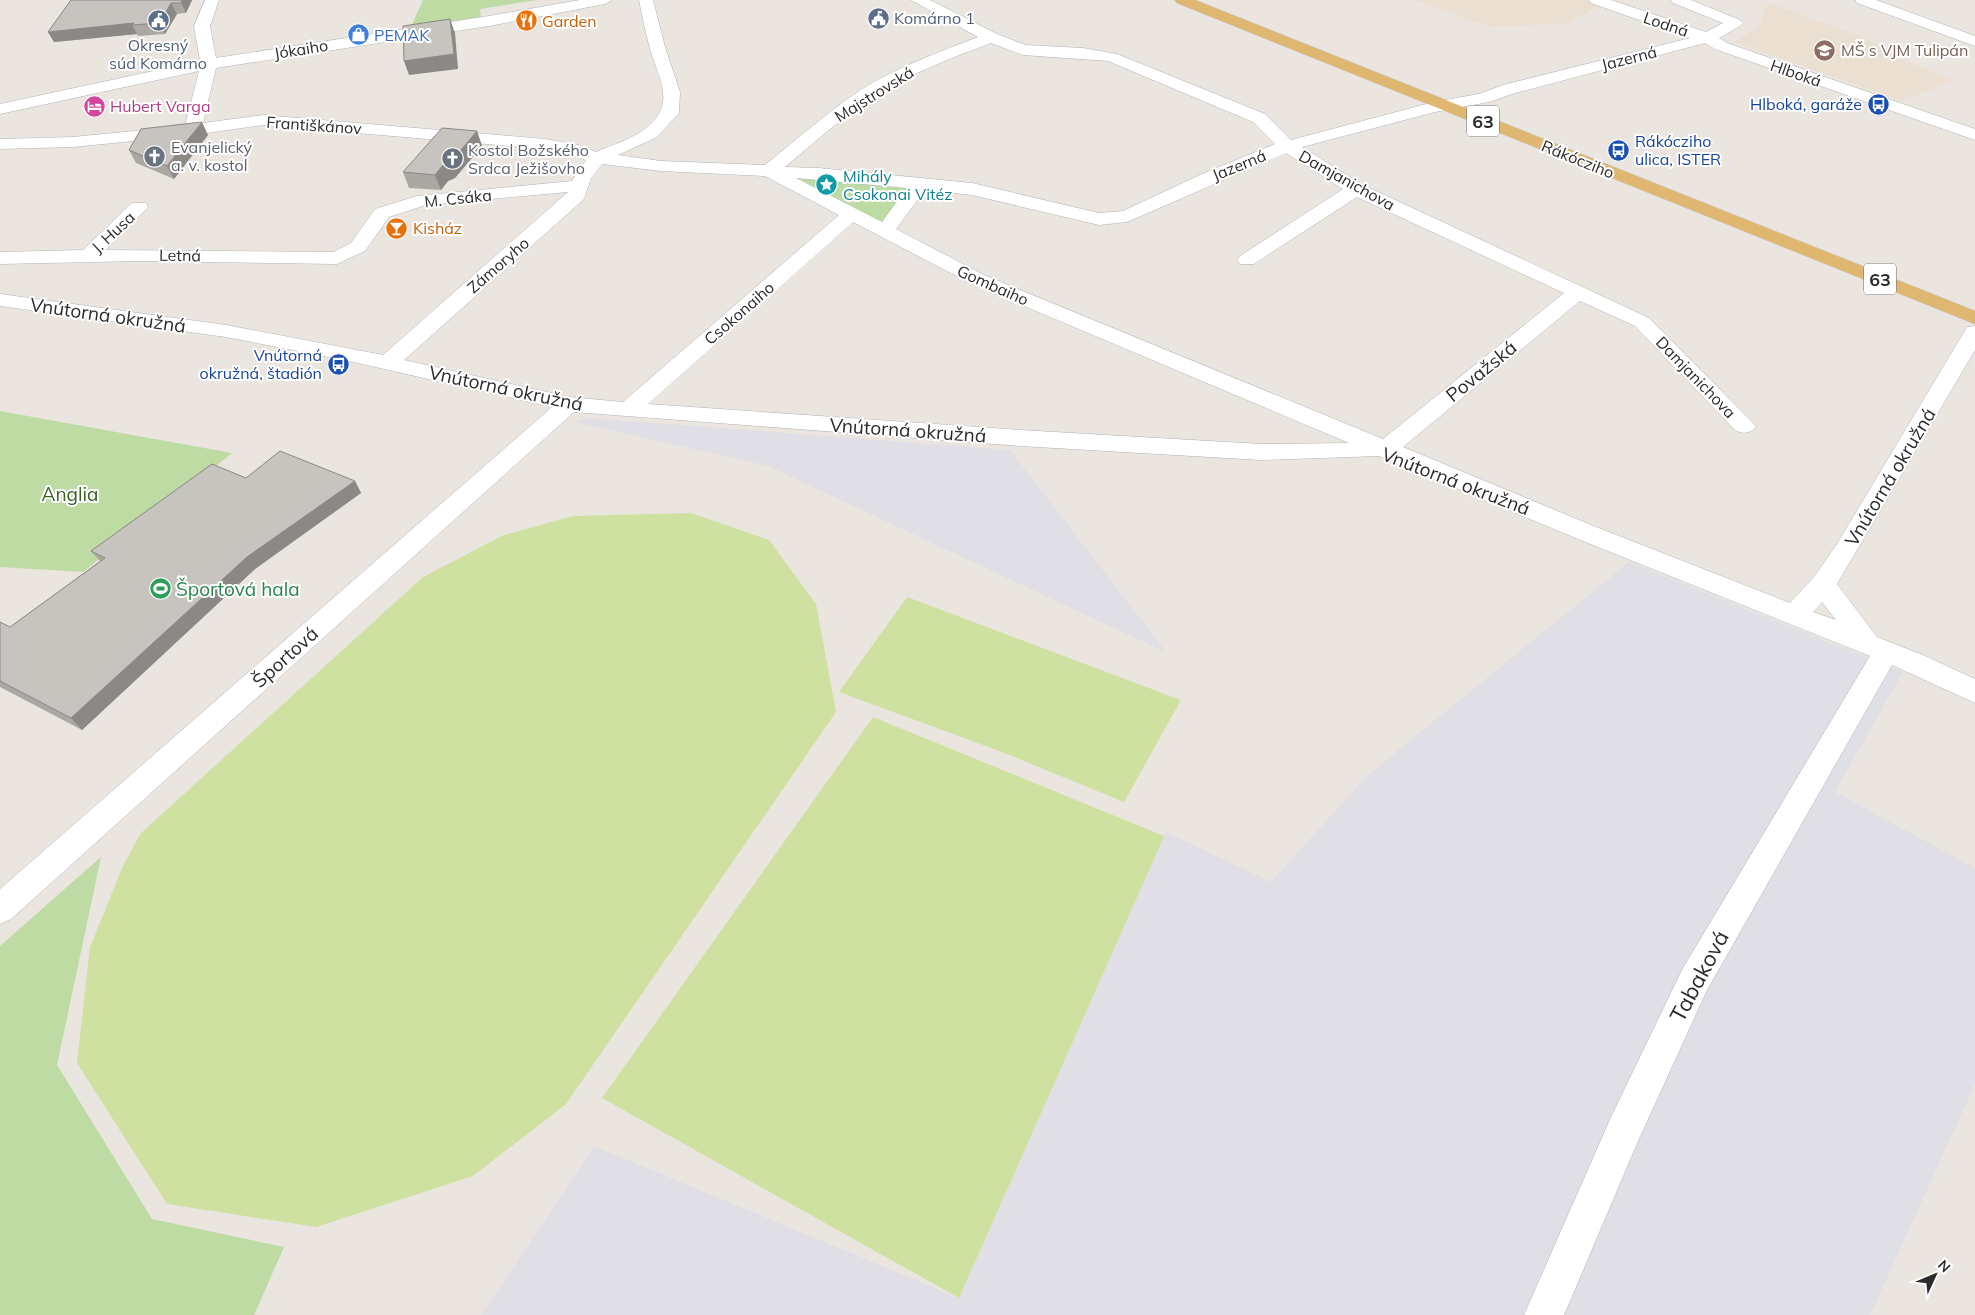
<svg xmlns="http://www.w3.org/2000/svg" width="1975" height="1315" viewBox="0 0 1975 1315" font-family="Mulish,sans-serif">
<style>
.industrial{fill:#e0dfe5}
.education{fill:#ebdfd1}
.green{fill:#bddba3}
.pitch{fill:#cee1a0}
.lines{fill:none;stroke-linecap:round;stroke-linejoin:round}
.minor-casing{stroke:#b0b3ba;stroke-width:1}
.major-casing{stroke:#c4c4c4;stroke-width:1}
.minor{fill:#fff;fill-rule:evenodd}
.major{fill:#e0b770;fill-rule:evenodd}
.wall{fill:#aba8a3}
.shaded-wall{fill:#8b8885}
.building{fill:#c7c3be;stroke:#8b8885}
.labels{text-anchor:middle;dominant-baseline:central;stroke-width:4;stroke-linejoin:round;paint-order:stroke}
.far-service-label{font-size:16px;fill:#4e5e75;stroke:#fff;text-anchor:start}
.far-food-label{font-size:16px;fill:#c56008;stroke:#fff;text-anchor:start}
.far-street-label{font-size:16px;fill:#2b2b2b;stroke:#fff}
.far-shop-label{font-size:16px;fill:#366cbe;stroke:#fff;text-anchor:start}
.far-education-label{font-size:16px;fill:#785e54;stroke:#fff;text-anchor:start}
.far-transit-label{font-size:16px;fill:#164399;stroke:#fff;text-anchor:end}
.far-hotel-label{font-size:16px;fill:#b23c85;stroke:#fff;text-anchor:start}
.far-worship-label{font-size:16px;fill:#5b616d;stroke:#fff;text-anchor:start}
.far-culture-label{font-size:16px;fill:#0d838f;stroke:#fff;text-anchor:start}
.shield{fill:#fff;stroke:#6b6b6b;stroke-width:1}
.shield-label{font-size:18px;font-weight:bold;fill:#2b2b2b}
.street-label{font-size:19px;fill:#2b2b2b;stroke:#fff}
.park-label{font-size:19px;fill:#386024;stroke:#fff}
.leisure-label{font-size:19px;fill:#27864d;stroke:#fff;text-anchor:start}
.near-street-label{font-size:22px;fill:#2b2b2b;stroke:#fff}
</style>
<rect width="100%" height="100%" fill="#ebe5df"/>
<g class="industrial">
<path d="M589 418 1010 450 1167 653 768 466 574 422Z"/>
<path d="M1629 562 1903 672 1835 792 1975 868V1084L1870 1315H481L594 1146 959 1298 1166 832 1271 882 1368 775Z"/>
</g>
<g class="education">
<path d="M1414 0H1587L1600 5 1568 23 1491 27Z"/>
<path d="M1768 3 1858 35 1904 55 1898 58 1954 80 1902 101 1734 42 1758 28Z"/>
</g>
<g class="green">
<path d="M423 0H537L480 9 481 19 410 29Z"/>
<path d="M781 174 910 185 881 225Z"/>
<path d="M0 411 232 453 83 572 0 567Z"/>
<path d="M101 857 57 1065 152 1219 284 1247 254 1315H0V946Z"/>
</g>
<g class="pitch">
<path d="M691 513 769 540 816 604 836 712 566 1104 473 1176 316 1227 167 1204 77 1063 90 947 123 866 141 833 423 577 504 535 573 516Z"/>
<path d="M907 597 1181 700 1124 802 1002 752 839 692Z"/>
<path d="M873 717 1164 836 1166 832 959 1298 602 1098Z"/>
</g>
<g class="lines">
<defs>
<g id="minor">
<path d="M205 0H219L210 26 216 58 489 16 580 0H612L605 4 489 26 216 68 203 123 263 115 545 139 579 145 596 152C612 145 632 139 645 129 679 103 657 77 649 45 645 30 642 15 639 0H653L665 47 680 92 679 113 657 137 618 155 661 161 765 165C797 139 828 112 862 89 898 67 939 52 978 37L911 0H930L997 34 1025 45 1083 48 1117 54 1265 114 1291 140 1434 102 1479 94 1503 85 1690 38 1591 3 1589 0H1611L1706 32 1723 23 1673 3 1671 0H1691L1740 20 1743 23 1740 26 1719 38 1727 43 1975 129V140L1715 49 1705 43 1515 93 1489 102 1435 112 1302 147 1363 185 1649 318 1756 426 1752 431 1744 433 1736 431 1635 326 1580 301 1403 447 1596 527 1790 603 1814 577 1837 544 1964 332 1967 327 1975 326V350L1837 584 1877 637 1923 655 1975 679V703L1892 665 1707 990 1638 1141 1564 1315H1524L1612 1115 1683 968 1870 656 1578 539 1379 456 1261 460 1020 446 574 412 11 919 0 924V889L552 407 349 361 226 337 0 306V294L226 325 383 355 568 192 426 205 389 217 365 251 337 264 141 261 0 264V252L83 250 132 203H146L148 207 106 250 333 252 351 243 375 209 417 196 572 181 586 160 569 154 545 149 263 125 193 135 73 147 0 149V139L73 137 185 126 199 71 0 114V104L200 61 194 26ZM991 43 1023 55 1108 61 1253 122 1275 144 1202 174 1123 211 1099 213 972 183 818 168 785 167C815 142 843 116 876 95 912 73 951 58 991 43ZM1286 153 1343 189 1240 256 1237 260 1240 264H1254L1357 197 1564 293 1383 439 984 275 896 229 925 190 972 195 1099 225 1127 222ZM602 164 661 171 765 176 839 215 623 402 569 397 404 360 584 199 591 178ZM796 178 907 188 882 222ZM853 222 970 283 1349 443 1261 444 1020 430 648 404ZM1822 602 1836 620 1813 612Z"/>
<path d="M1855 0H1876L1975 36V46L1857 3Z"/>
</g>
<path id="major" d="M1175 0H1195L1975 311V324L1177 3Z"/>
</defs>
<use href="#minor" class="minor-casing"/>
<use href="#major" class="major-casing"/>
<use href="#minor" class="minor"/>
<use href="#major" class="major"/>
</g>
<g class="wall">
<path d="M71 0H192L186 13 177 14 165 34 138 36 137 34 54 42 48 32Z"/>
<path d="M477 131 482 146 455 178 448 181 441 190 409 188 403 172Z"/>
<path d="M208 135 174 179 136 163 129 150Z"/>
<path d="M246 478 355 481 361 493 255 569 82 730 0 687V622L10 627 100 561 91 551Z"/>
</g>
<g class="shaded-wall">
<path d="M182 0H192L186 13 181 3Z"/>
<path d="M171 3 177 14 165 34 160 23Z"/>
<path d="M450 19 455 33 458 69 409 75 404 61Z"/>
<path d="M134 23 132 25 137 34 54 42 48 32Z"/>
<path d="M202 122 208 135 174 179 167 166Z"/>
<path d="M477 131 482 146 455 178 448 181 441 190 435 175 443 165Z"/>
<path d="M355 481 361 493 255 569 82 730 71 718 247 557Z"/>
</g>
<g class="building">
<path d="M71 0H182L181 3H171L160 23 132 25 134 23 48 32Z"/>
<path d="M450 19 454 54 404 61 403 26Z"/>
<path d="M202 122 167 166 129 150 141 129Z"/>
<path d="M442 128 477 131 450 163 443 165 435 175 403 172Z"/>
<path d="M280 451 355 481 247 557 71 718 0 681V622L10 627 105 558 91 551 212 464 246 478Z"/>
</g>
<defs>
<symbol id="civic-disc" viewBox="-11 -11 22 22"><circle r="9.5" fill="#5c6f8a" stroke="#fff"/><path d="M-.6-6.5H3V-4.5H.6V-3L4-1V1h2V6H-6V1h2V-1L-.6-3ZM-1.2 2.5V6h2.4V2.5Z" fill="#fff"/></symbol>
<symbol id="restaurant-disc" viewBox="-11 -11 22 22"><circle r="9.5" fill="#e8710a" stroke="#fff"/><path d="M-5-6h1v4h1v-4h1v4h1v-4h1v5L-1.5 .5V6h-2V.5L-5-1ZM5-6V6H3V1.5H1.5Q1.5-4 5-6Z" fill="#fff"/></symbol>
<symbol id="shop-disc" viewBox="-11 -11 22 22"><circle r="9.5" fill="#3f7fe0" stroke="#fff"/><path d="M-5-2.5h2.3a2.7 3.5 0 0 1 5.4 0H5L5.5 6h-11ZM-1.5-2.5h3a1.5 2.3 0 0 0-3 0Z" fill="#fff"/></symbol>
<symbol id="school-disc" viewBox="-11 -11 22 22"><circle r="9.5" fill="#8d6e63" stroke="#fff"/><path d="M0-5L7-2L0 1L-7-2ZM-4 1L0 2.5L4 1V4Q0 6-4 4Z" fill="#fff"/></symbol>
<symbol id="bus-disc" viewBox="-11 -11 22 22"><circle r="9.5" fill="#1a4fb4" stroke="#fff"/><path d="M-5-6H5V4H4V6H2V4H-2V6H-4V4H-5ZM-3.5-4V0h7V-4ZM-3.5 1.2v1.5H-2V1.2ZM2 1.2v1.5H3.5V1.2Z" fill="#fff"/></symbol>
<symbol id="hotel-disc" viewBox="-11 -11 22 22"><circle r="9.5" fill="#d1479c" stroke="#fff"/><path d="M-6-4.5h1.5V1H6V5H4.5V3h-9V5H-6ZM-4 0a1.8 1.8 0 1 1 3.6 0ZM.5 0V-2.5h3Q6-2.5 6 0Z" fill="#fff"/></symbol>
<symbol id="church-disc" viewBox="-11 -11 22 22"><circle r="9.5" fill="#6b7280" stroke="#fff"/><path d="M-1.2-6h2.4v3.5h3.3v2.4h-3.3V6h-2.4V-.1h-3.3v-2.4h3.3Z" fill="#fff"/></symbol>
<symbol id="sight-disc" viewBox="-11 -11 22 22"><circle r="9.5" fill="#0f9aa8" stroke="#fff"/><path d="M0-6L1.8-2.2L6-1.7L2.9 1.2L3.7 5.4L0 3.3L-3.7 5.4L-2.9 1.2L-6-1.7L-1.8-2.2Z" fill="#fff"/></symbol>
<symbol id="bar-disc" viewBox="-11 -11 22 22"><circle r="9.5" fill="#e8710a" stroke="#fff"/><path d="M-6-5H6L.8 .8V4.5H3.5V6h-7V4.5H-.8V.8Z" fill="#fff"/></symbol>
<symbol id="stadium-disc" viewBox="-11 -11 22 22"><circle r="9.5" fill="#2e9e5b" stroke="#fff"/><path d="M0-5a6.5 5 0 1 0 0 10a6.5 5 0 1 0 0-10ZM-3.5-1.8h7v3.6h-7Z" fill="#fff"/></symbol>
</defs>
<g fill-rule="evenodd">
<use href="#civic-disc" x="866" y="6" width="25" height="25"/>
<use href="#civic-disc" x="146" y="8" width="25" height="25"/>
<use href="#restaurant-disc" x="514" y="8" width="25" height="25"/>
<use href="#shop-disc" x="346" y="22" width="25" height="25"/>
<use href="#school-disc" x="1812" y="38" width="25" height="25"/>
<use href="#bus-disc" x="1866" y="92" width="25" height="25"/>
<use href="#hotel-disc" x="82" y="94" width="25" height="25"/>
<use href="#bus-disc" x="1606" y="138" width="25" height="25"/>
<use href="#church-disc" x="142" y="144" width="25" height="25"/>
<use href="#church-disc" x="440" y="146" width="25" height="25"/>
<use href="#sight-disc" x="814" y="172" width="25" height="25"/>
<use href="#bar-disc" x="384" y="216" width="25" height="25"/>
<use href="#bus-disc" x="326" y="352" width="25" height="25"/>
<use href="#stadium-disc" x="148" y="576" width="25" height="25"/>
</g>
<g class="labels">
<g class="far-service-label">
<text x="894" y="18">Komárno 1</text>
<text x="158" y="45" text-anchor="middle">Okresný<tspan x="158" dy="18">súd Komárno</tspan></text>
</g>
<g class="far-food-label">
<text x="542" y="21">Garden</text>
<text x="413" y="228">Kisház</text>
</g>
<g class="far-street-label">
<text transform="translate(1666 24) rotate(19)">Lodná</text>
<text transform="translate(301 49) rotate(-9)">Jókaiho</text>
<text transform="translate(1629 58) rotate(-14)">Jazerná</text>
<text transform="translate(1796 73) rotate(19)">Hlboká</text>
<text transform="translate(874 94) rotate(-32)">Majstrovská</text>
<text transform="translate(314 125) rotate(4)">Františkánov</text>
<text transform="translate(1578 159) rotate(22)">Rákócziho</text>
<text transform="translate(1239 165) rotate(-22)">Jazerná</text>
<text transform="translate(1347 180) rotate(29)">Damjanichova</text>
<text transform="translate(458 198) rotate(-6)">M. Csáka</text>
<text transform="translate(113 232) rotate(-43)">J. Husa</text>
<text transform="translate(180 255) rotate(1)">Letná</text>
<text transform="translate(498 265) rotate(-41)">Zámoryho</text>
<text transform="translate(993 285) rotate(24)">Gombaiho</text>
<text transform="translate(739 313) rotate(-41)">Csokonaiho</text>
<text transform="translate(1696 377) rotate(46)">Damjanichova</text>
</g>
<g class="far-shop-label">
<text x="374" y="35">PEMAK</text>
</g>
<g class="far-education-label">
<text x="1841" y="50">MŠ s VJM Tulipán</text>
</g>
<g class="far-transit-label">
<text x="1862" y="104">Hlboká, garáže</text>
<text x="1635" y="141" text-anchor="start">Rákócziho<tspan x="1635" dy="18">ulica, ISTER</tspan></text>
<text x="322" y="355">Vnútorná<tspan x="322" dy="18">okružná, štadión</tspan></text>
</g>
<g class="far-hotel-label">
<text x="110" y="106">Hubert Varga</text>
</g>
<g class="far-worship-label">
<text x="171" y="147">Evanjelický<tspan x="171" dy="18">a. v. kostol</tspan></text>
<text x="468" y="150">Kostol Božského<tspan x="468" dy="18">Srdca Ježišovho</tspan></text>
</g>
<g class="far-culture-label">
<text x="843" y="176">Mihály<tspan x="843" dy="18">Csokonai Vitéz</tspan></text>
</g>
<g class="shield">
<rect x="1467" y="105.5" width="32" height="31" rx="4"/>
<rect x="1864" y="263.5" width="32" height="31" rx="4"/>
</g>
<g class="shield-label">
<text x="1483" y="121">63</text>
<text x="1880" y="279">63</text>
</g>
<g class="street-label">
<text transform="translate(108 315) rotate(8)">Vnútorná okružná</text>
<text transform="translate(1481 371) rotate(-39)">Považská</text>
<text transform="translate(506 388) rotate(12)">Vnútorná okružná</text>
<text transform="translate(908 430) rotate(4)">Vnútorná okružná</text>
<text transform="translate(1890 477) rotate(-59)">Vnútorná okružná</text>
<text transform="translate(1456 481) rotate(21)">Vnútorná okružná</text>
<text transform="translate(285 657) rotate(-42)">Športová</text>
</g>
<g class="park-label">
<text x="70" y="494">Anglia</text>
</g>
<g class="leisure-label">
<text x="176" y="589">Športová hala</text>
</g>
<g class="near-street-label">
<text transform="translate(1699 976) rotate(-62)">Tabaková</text>
</g>
</g>
<g transform="translate(1935 1275) rotate(46)" stroke="#ffffff" stroke-width="4" paint-order="stroke">
<path d="M0-4L9 19L0 12L-9 19Z" fill="#2b2b2b"/>
<text y="-8" font-size="14" font-weight="bold" text-anchor="middle" fill="#2b2b2b">N</text>
</g>
</svg>
